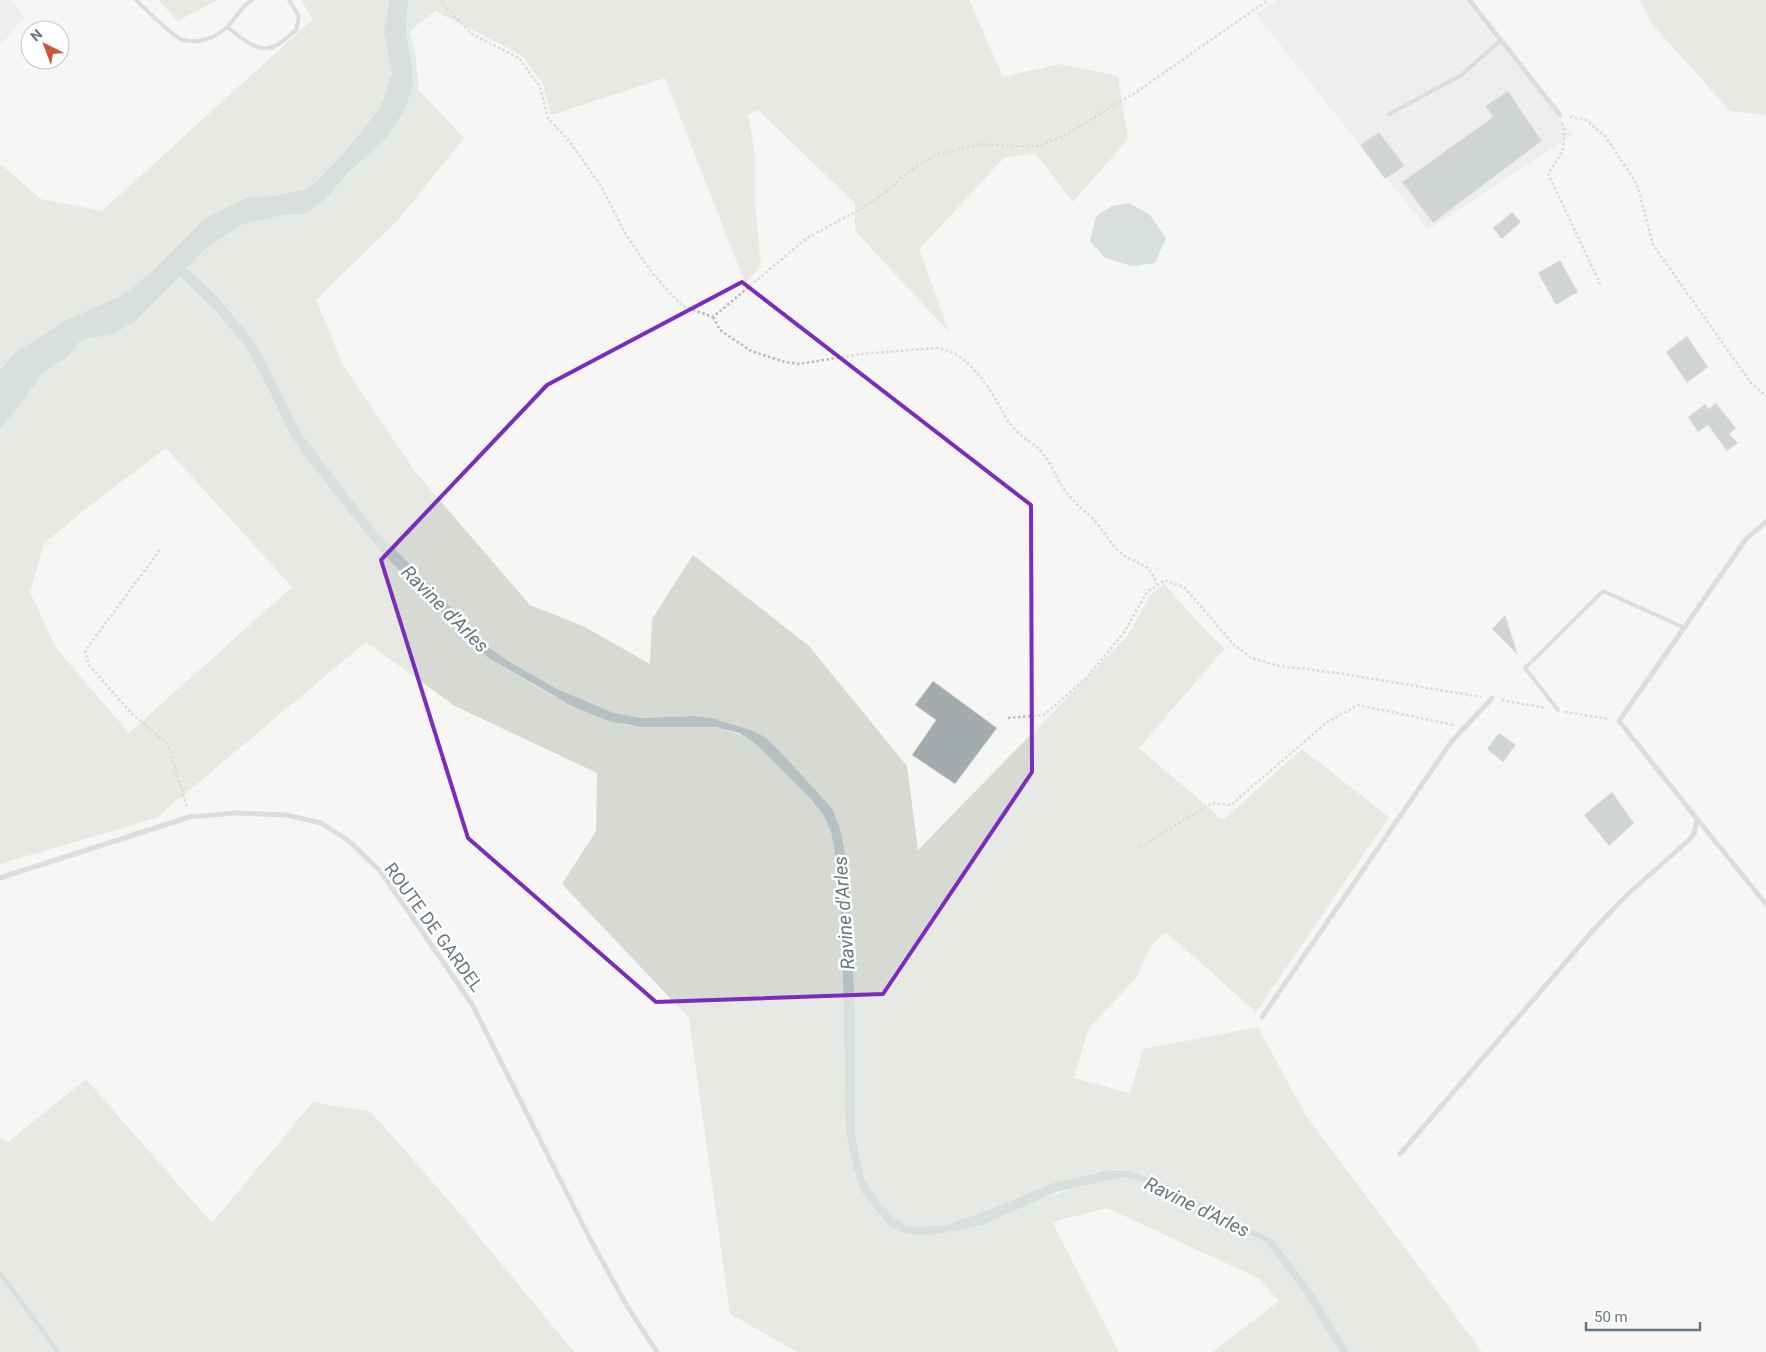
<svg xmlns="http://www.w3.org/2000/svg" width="1766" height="1352" viewBox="0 0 1766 1352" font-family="Roboto,sans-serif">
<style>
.built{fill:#e4e5e4}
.green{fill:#d6dad3;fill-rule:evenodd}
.water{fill:#b5c0c3}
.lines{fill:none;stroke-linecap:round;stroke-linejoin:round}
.stream{stroke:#b5c0c3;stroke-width:4.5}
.building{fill:#a4abaf;stroke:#d8d8d6}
.path{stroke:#b6babb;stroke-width:2.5;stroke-dasharray:2.5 2.5;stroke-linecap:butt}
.service{stroke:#bcc0c2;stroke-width:4}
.minor{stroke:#bcc0c2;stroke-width:5}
.marked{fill:none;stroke:#7b2cbf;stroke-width:4;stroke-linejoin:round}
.labels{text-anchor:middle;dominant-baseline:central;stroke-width:5;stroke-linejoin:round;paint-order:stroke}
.street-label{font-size:18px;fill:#697880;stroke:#fff}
.water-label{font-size:19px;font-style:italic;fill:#65787d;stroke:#fff}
</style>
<rect width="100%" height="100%" fill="#f6f6f4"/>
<g class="built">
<path d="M0 0H12L24 17 0 46Z"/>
<path d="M1277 0H1464L1573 135 1428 230 1256 14Z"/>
</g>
<g class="green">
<path d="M158 0H217L178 21Z"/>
<path d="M301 0H389L387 7 385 38 391 58 392 72 380 108 343 154 316 182 305 189 273 196 246 198 121 296 66 320 16 352 0 370V164L41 199 102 211 313 19Z"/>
<path d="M409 0H969L1003 77 1060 64 1118 76 1128 139 1073 202 1035 153 1004 158 919 249 949 332 855 231V203L758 110 748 115 755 154V205L761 266 745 283 665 78 551 115 543 84 521 55 435 11 410 31 415 51 419 90 464 138 398 220 316 300 344 367 417 474 530 605 583 626 650 664 652 619 693 555 809 646 907 766 918 850 1128 635 1151 594 1164 584 1211 636 1225 648 1139 748 1223 820 1302 749 1389 817 1256 1012 1166 932 1150 947 1137 977 1088 1029 1074 1078 1130 1093 1143 1049 1258 1027 1305 1114 1482 1352H1349L1330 1319 1282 1251 1217 1210 1170 1186 1118 1169 1098 1172 1053 1183 984 1212 946 1225 915 1227 906 1226 895 1218 880 1202 869 1187 864 1177 855 1135V1012L849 872 832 808 775 746 765 737 751 730 712 718 693 716 642 718 614 713 557 689 510 662 487 646 401 555 376 531 301 433 261 352 246 331 214 293 185 268 204 250 243 224 289 214H303L377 147 413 84 412 66 406 34 407 11Z"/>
<path d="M1640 0H1766V115L1730 111 1652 24Z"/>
<path d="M179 275 215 310 247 349 269 390 290 435 303 454 355 520 385 556 487 657 553 696 598 717 630 726 715 727 739 734 757 745 810 798 824 816 831 832 836 859 842 931 846 1133 854 1170 865 1198 889 1225 919 1236 998 1217 1044 1197 1083 1186 1122 1177 1144 1182 1203 1209 1266 1243 1302 1291 1340 1352H1212L1279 1301 1258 1278 1107 1208 1052 1222 1119 1352H797L730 1314 689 1018 562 884 596 831 597 773 455 706 366 642 156 818 0 864V429L17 409 42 374 61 361 79 342 86 339 111 335 142 315ZM166 448 292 587 129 733 56 648 30 592 44 543 102 496Z"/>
<path d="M86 1079 212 1223 313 1102 371 1112 451 1203 574 1352H0V1138L8 1142Z"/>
</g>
<g class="water">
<path d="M389 0H409L407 11 406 34 412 66 413 84 406 107 385 140 349 172 325 199 309 211 303 214H289L243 224 204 250 186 268 214 293 246 331 261 352 301 433 376 531 401 555 487 646 510 662 557 689 614 713 642 718 693 716 712 718 751 730 765 737 775 746 832 808 840 829 849 872 855 1012V1135L864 1177 869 1187 880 1202 895 1218 906 1226 915 1227 946 1225 984 1212 1053 1183 1109 1170 1128 1171 1170 1186 1273 1240 1302 1277 1330 1319 1349 1352H1340L1302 1291 1266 1243 1203 1209 1144 1182 1122 1177 1056 1192 982 1225 944 1233 919 1236 900 1232 889 1225 865 1198 861 1190 854 1170 846 1133 842 931 836 859 831 832 824 816 810 798 757 745 739 733 715 727H641L608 721 570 705 487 657 385 556 355 520 303 454 290 435 269 390 247 349 215 310 180 276 142 315 131 324 111 335 86 339 79 342 69 355 42 374 17 409 0 429V370L16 352 66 320 121 296 150 273 204 219 246 198 273 196 305 189 316 182 343 154 380 108 392 72 384 31Z"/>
<path d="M1129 203 1149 214 1166 238 1155 263 1132 266 1105 258 1090 241 1096 216 1112 206Z"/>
</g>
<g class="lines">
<path class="stream" d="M0 1273 58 1352"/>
</g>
<g class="building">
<path d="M1508 91 1542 141 1433 223 1402 182 1493 117 1485 106Z"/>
<path d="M1379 132 1405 166 1385 179 1360 145Z"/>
<path d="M1512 212 1521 222 1502 239 1493 228Z"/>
<path d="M1560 260 1578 292 1556 305 1538 273Z"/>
<path d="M1687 336 1708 367 1687 383 1666 352Z"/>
<path d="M1716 403 1736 428 1729 434 1738 443 1727 451 1708 425 1698 432 1688 417 1705 404 1709 409Z"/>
<path d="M1505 615 1518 655 1492 629Z"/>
<path d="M933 681 997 728 955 784 912 755 936 720 915 705Z"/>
<path d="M1499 733 1516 745 1503 762 1487 749Z"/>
<path d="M1612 792 1634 823 1609 846 1584 815Z"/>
</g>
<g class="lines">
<g class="path">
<path d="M442 0 444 6 472 34 519 58 540 87 548 118 569 141 601 186 626 235 653 274 682 306 713 317 807 238 857 211 884 194 908 172 935 155 982 144 1009 146H1040L1067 134 1138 91 1268 0"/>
<path d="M1570 117 1586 120 1605 136 1637 184 1653 245 1751 383 1766 396"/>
<path d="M1562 123C1568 146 1561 156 1548 173L1601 286"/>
<path d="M713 317 720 330 751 351 785 362 799 364 861 354 936 348C967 351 986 384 1001 408 1004 414 1008 422 1013 427 1022 438 1036 444 1044 455 1052 465 1056 477 1063 488 1072 501 1084 510 1095 521 1104 531 1109 542 1119 551 1136 567 1148 558 1157 585"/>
<path d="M160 550 85 651 89 665 132 714 168 744 187 808"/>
<path d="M1502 700 1545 708"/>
<path d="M1565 712 1609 719"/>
<path d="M1008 718 1044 715 1086 678 1125 631 1147 592 1165 580 1184 587 1235 646 1252 658 1279 666 1338 673 1481 697"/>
<path d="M1140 847 1212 803 1231 805 1326 723 1358 705 1454 725"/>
</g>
<g class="service">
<path d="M136 0C147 10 170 35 183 40 198 44 215 38 226 28 236 19 241 6 252 0"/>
<path d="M227 27C241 37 259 56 277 45 284 41 290 35 296 30L299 16 289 0"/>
<path d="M1389 114 1460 76 1501 40"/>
<path d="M1558 710 1525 668 1603 591 1685 628"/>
</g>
<g class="minor">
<path d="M1469 0 1560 115"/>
<path d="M1697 819 1766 904"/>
<path d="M0 878 189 817 235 813 286 815 321 823 349 841 381 872 472 1004 589 1237 627 1306 657 1352"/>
<path d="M1262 1017 1451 742 1492 698"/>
<path d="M1400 1154 1596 927 1629 893 1689 840 1694 834 1697 819 1619 721 1746 539 1766 522"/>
</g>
</g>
<path d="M0 0H1766V1352H0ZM742 282 1031 505 1032 772 883 994 656 1002 468 838 381 560 547 385Z" fill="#f6f6f4" fill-opacity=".55" fill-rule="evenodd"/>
<path class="marked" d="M742 282 1031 505 1032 772 883 994 656 1002 468 838 381 560 547 385Z"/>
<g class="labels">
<g class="street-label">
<text transform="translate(434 927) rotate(54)">ROUTE DE GARDEL</text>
</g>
<g class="water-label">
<text transform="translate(445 609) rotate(45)">Ravine d'Arles</text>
<text transform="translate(844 913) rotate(-94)">Ravine d'Arles</text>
<text transform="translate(1197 1207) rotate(26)">Ravine d'Arles</text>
</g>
</g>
<g transform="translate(45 45) rotate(318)"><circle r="24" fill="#ffffff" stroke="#c3c9cc"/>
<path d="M0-4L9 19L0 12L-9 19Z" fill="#cc553e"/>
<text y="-8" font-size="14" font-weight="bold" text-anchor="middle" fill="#697880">N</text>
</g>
<path d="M1586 1322v8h114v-8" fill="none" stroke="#697880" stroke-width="2.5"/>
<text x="1594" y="1322" font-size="15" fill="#697880" stroke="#ffffff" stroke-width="4" paint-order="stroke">50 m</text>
</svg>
